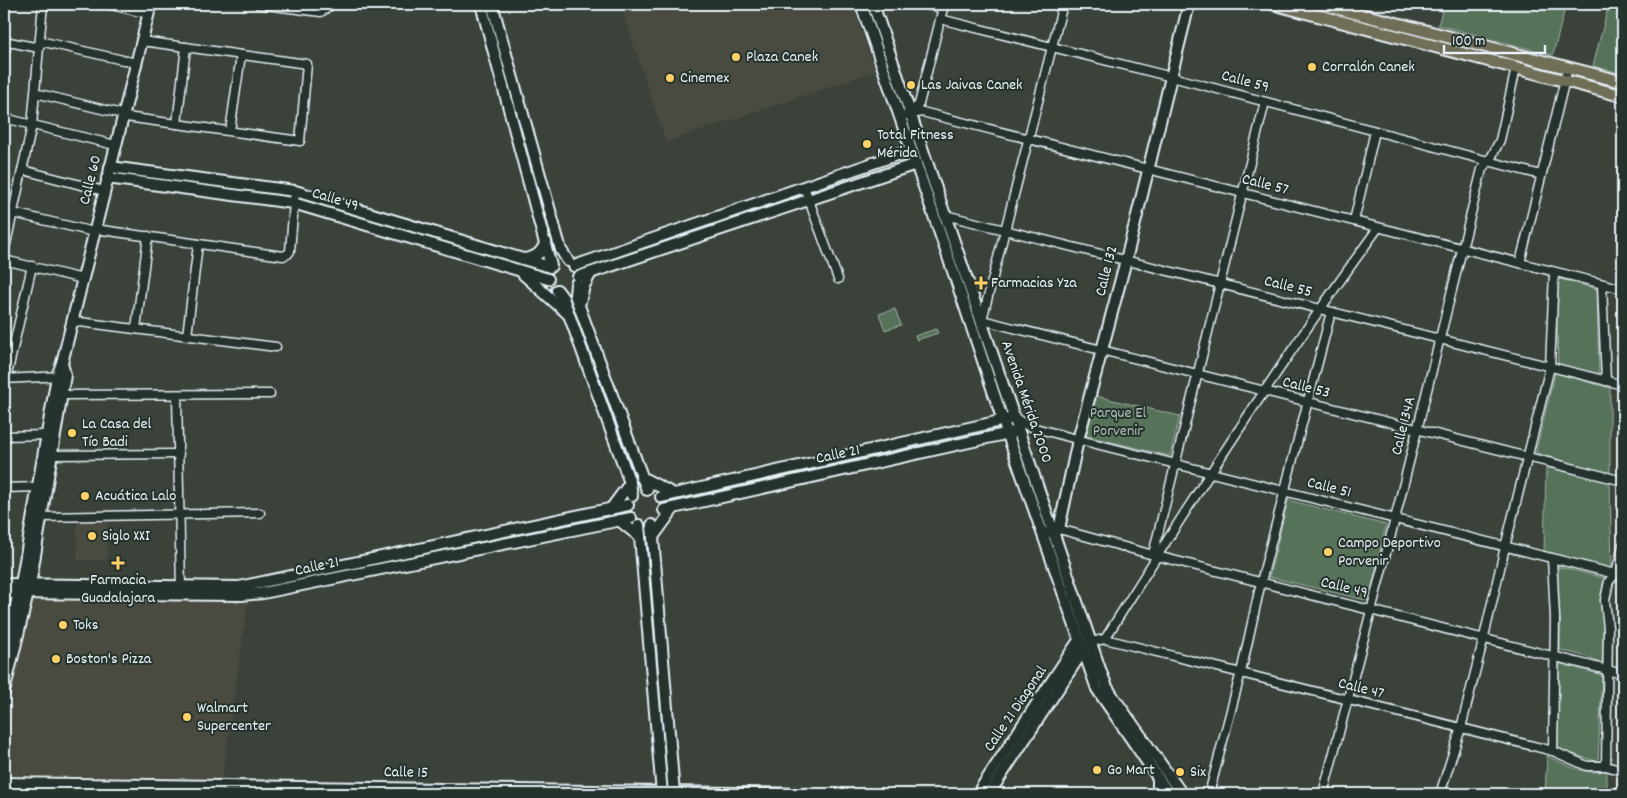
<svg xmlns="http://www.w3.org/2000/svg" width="1627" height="798" viewBox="0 0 1627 798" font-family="Dekko,sans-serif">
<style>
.built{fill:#4a4c41}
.green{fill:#56735a;stroke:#9fb2a9}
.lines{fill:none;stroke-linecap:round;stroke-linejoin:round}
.street-casing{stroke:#e8f1f8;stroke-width:11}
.secondary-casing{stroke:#e8f1f8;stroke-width:14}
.primary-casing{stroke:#e8f1f8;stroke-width:15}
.street{stroke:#26332d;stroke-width:8}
.secondary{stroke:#26332d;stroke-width:10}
.primary{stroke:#716e59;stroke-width:11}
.poi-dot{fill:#ffd166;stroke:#26332d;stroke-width:2}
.labels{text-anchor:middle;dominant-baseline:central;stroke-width:4;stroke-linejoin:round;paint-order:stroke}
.poi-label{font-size:16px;fill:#e8f1f8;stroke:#26332d;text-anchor:start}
.street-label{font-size:16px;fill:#e8f1f8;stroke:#26332d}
.park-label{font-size:16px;fill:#aebfb9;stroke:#26332d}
</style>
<rect width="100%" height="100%" fill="#3b4239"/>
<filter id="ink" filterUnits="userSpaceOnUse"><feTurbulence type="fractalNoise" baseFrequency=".02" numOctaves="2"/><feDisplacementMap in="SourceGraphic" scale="10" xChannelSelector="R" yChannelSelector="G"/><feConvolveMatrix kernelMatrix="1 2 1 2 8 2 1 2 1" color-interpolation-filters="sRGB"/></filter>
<g filter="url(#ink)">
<g class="built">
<path d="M620 4H852L875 71 666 142Z"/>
<path d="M77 521 107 522V560H77Z"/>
<path d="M4 599 10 602V605L4 632Z"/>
<path d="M34 599 245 600 248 601 222 779 4 775V735L7 728 13 696 11 686 31 601Z"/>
</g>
<g class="green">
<path d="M1444 4H1566L1553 55 1438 25Z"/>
<path d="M1609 4H1623V74L1593 66Z"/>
<path d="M1560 279 1597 289 1599 377 1558 367 1556 281Z"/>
<path d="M895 309 901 325 885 330 879 314Z"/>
<path d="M936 329 938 333 917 340 915 336Z"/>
<path d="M1555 373 1610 388V474L1536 453V450Z"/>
<path d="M1096 396 1180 416 1170 456 1086 436Z"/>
<path d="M1546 467 1610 482 1612 570 1544 552Z"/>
<path d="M1288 500 1386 525 1369 601 1269 577Z"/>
<path d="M1556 566 1604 578 1602 600 1604 626 1602 664 1584 656 1560 650V618H1559Z"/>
<path d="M1558 663 1602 675 1598 762 1557 749Z"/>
<path d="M1547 756C1566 764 1585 777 1607 770V794H1545Z"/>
</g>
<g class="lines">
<defs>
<g id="street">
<path d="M107 4 149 14"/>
<path d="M258 4 321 12 333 4"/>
<path d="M924 4 943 9"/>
<path d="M940 19 1172 77 1541 175"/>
<path d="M4 41 34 47 44 42 136 63"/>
<path d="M4 57 7 42"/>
<path d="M35 93 118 113 126 117 300 141 307 64 142 41"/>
<path d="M911 113 919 104 944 4"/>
<path d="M906 115 922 112 1623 289"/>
<path d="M4 118 115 145"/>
<path d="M177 124 186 47"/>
<path d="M230 131 241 55"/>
<path d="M23 170 104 191"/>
<path d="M804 187 838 279"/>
<path d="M13 213 94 232"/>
<path d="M945 215 1623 385"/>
<path d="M1354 221 1375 131"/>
<path d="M95 229 283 256 288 254 290 251 295 191"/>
<path d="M4 253 32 125 43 4"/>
<path d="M4 260 83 279"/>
<path d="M1520 263 1568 67"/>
<path d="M1602 284 1606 381"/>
<path d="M982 320 1623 481"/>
<path d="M982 320 1063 4"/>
<path d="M72 321 276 347"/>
<path d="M136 329 148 236"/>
<path d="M187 336 198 244"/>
<path d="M4 379 62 376"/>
<path d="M6 379 32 266"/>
<path d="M62 395 270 394"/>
<path d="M177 395 181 590"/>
<path d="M1015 418 1028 426 1080 440 1623 576"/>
<path d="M4 436 47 435"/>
<path d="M52 455 179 454"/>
<path d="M4 488 38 487"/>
<path d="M42 517 260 513"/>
<path d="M1059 529 1157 556 1623 674"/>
<path d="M1153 554 1265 102"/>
<path d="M1552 558 1555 618 1553 751"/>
<path d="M1105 639C1192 499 1281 361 1378 228"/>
<path d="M1090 642 1105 639 1553 751 1587 766H1606L1623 771"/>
<path d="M1606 766 1608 628 1605 600 1609 581 1616 574 1623 545"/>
<path d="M1209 794 1242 668 1261 582 1331 312"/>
<path d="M1323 794 1395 519 1482 169 1492 156 1500 140 1516 68"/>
<path d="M1440 794 1461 728 1484 637 1505 547 1550 367 1554 272"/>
</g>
<g id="secondary">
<path d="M481 4 551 266"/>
<path d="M492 4 561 250 568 261"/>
<path d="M861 4 955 277 1003 421 1097 689 1169 794"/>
<path d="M873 4 1101 672 1107 687 1114 698 1182 794"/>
<path d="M110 167 295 191 550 267"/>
<path d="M107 178 293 203 548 279"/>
<path d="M523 259C535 258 541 254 546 242"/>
<path d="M574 266 911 150"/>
<path d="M523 274 568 314"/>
<path d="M578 277 916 164"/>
<path d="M576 284 575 295 647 490"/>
<path d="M557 290 563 298 630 483 632 496"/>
<path d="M580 302 584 286 591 273"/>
<path d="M641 477 674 494"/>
<path d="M661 497 1009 419"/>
<path d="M610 510 630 483"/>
<path d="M664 510 1014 432"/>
<path d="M619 520 640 537"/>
<path d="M639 525 662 794"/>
<path d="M652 525 674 794"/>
<path d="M1049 532 1059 529 1078 440 1126 260 1189 4"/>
<path d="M653 537 674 508"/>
<path d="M4 584 239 587 628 505"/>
<path d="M4 593 241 595 263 593 631 518"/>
<path d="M4 655 21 584 57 376 62 363 151 4"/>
<path d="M4 692 30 585 65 375 62 363"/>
<path d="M4 783 807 794"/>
<path d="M4 793 148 794"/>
<path d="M977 794 1079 640"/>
<path d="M989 794 1083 651"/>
<path d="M1155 794 1158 790V779"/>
</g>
<g id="primary">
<path d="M1274 4 1623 96"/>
<path d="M1321 4 1623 82"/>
</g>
</defs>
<use href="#street" class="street-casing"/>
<use href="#secondary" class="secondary-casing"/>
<use href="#primary" class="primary-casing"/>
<use href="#street" class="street"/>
<use href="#secondary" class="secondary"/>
<use href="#primary" class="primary"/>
</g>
</g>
<g class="poi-dot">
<circle cx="736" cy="57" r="5"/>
<circle cx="1312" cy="67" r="5"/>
<circle cx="670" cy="78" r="5"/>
<circle cx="911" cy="85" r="5"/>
<circle cx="867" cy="144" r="5"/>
<path d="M978.5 275.5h5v5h5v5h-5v5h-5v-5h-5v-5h5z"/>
<circle cx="72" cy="433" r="5"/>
<circle cx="85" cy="496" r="5"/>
<circle cx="92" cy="536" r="5"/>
<circle cx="1328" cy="552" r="5"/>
<path d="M115.5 555.5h5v5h5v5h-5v5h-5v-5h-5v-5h5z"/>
<circle cx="63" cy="625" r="5"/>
<circle cx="56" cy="659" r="5"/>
<circle cx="187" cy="717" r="5"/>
<circle cx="1097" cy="770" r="5"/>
<circle cx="1180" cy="772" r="5"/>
</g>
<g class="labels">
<g class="poi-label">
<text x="746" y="57">Plaza Canek</text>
<text x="1322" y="67">Corralón Canek</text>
<text x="680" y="78">Cinemex</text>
<text x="921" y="85">Las Jaivas Canek</text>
<text x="877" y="135">Total Fitness<tspan x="877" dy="18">Mérida</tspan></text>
<text x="991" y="283">Farmacias Yza</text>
<text x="82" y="424">La Casa del<tspan x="82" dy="18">Tío Badi</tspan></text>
<text x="95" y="496">Acuática Lalo</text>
<text x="102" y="536">Siglo XXI</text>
<text x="1338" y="543">Campo Deportivo<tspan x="1338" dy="18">Porvenir</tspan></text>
<text x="118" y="580" text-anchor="middle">Farmacia<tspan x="118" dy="18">Guadalajara</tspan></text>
<text x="73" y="625">Toks</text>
<text x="66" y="659">Boston's Pizza</text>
<text x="197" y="708">Walmart<tspan x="197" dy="18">Supercenter</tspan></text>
<text x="1107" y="770">Go Mart</text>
<text x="1190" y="772">Six</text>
</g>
<g class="street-label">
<text transform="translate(1245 82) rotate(15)">Calle 59</text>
<text transform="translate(91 180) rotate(-76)">Calle 60</text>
<text transform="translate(1265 185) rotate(14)">Calle 57</text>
<text transform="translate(335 200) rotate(17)">Calle 49</text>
<text transform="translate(1107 271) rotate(-76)">Calle 132</text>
<text transform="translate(1288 287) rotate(14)">Calle 55</text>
<text transform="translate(1306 388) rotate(14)">Calle 53</text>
<text transform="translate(1026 402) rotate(71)">Avenida Mérida 2000</text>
<text transform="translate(1404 426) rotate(-76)">Calle 134A</text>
<text transform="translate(838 455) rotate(-12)">Calle 21</text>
<text transform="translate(1329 488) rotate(14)">Calle 51</text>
<text transform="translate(317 567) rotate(-12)">Calle 21</text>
<text transform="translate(1344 588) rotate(14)">Calle 49</text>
<text transform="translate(1361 689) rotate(14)">Calle 47</text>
<text transform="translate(1016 709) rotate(-56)">Calle 21 Diagonal</text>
<text transform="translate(406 773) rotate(1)">Calle 15</text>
</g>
<g class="park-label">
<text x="1118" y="413">Parque El<tspan x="1118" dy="18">Porvenir</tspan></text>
</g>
</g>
<rect width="1627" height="798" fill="none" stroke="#26332d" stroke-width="20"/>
<rect x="10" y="10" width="1607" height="778" fill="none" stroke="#e8f1f8" stroke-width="2" filter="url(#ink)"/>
<path d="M1444 45v8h101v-8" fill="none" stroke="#e8f1f8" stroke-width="2.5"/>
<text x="1452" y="45" font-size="15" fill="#e8f1f8" stroke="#26332d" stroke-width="4" paint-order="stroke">100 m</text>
</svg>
